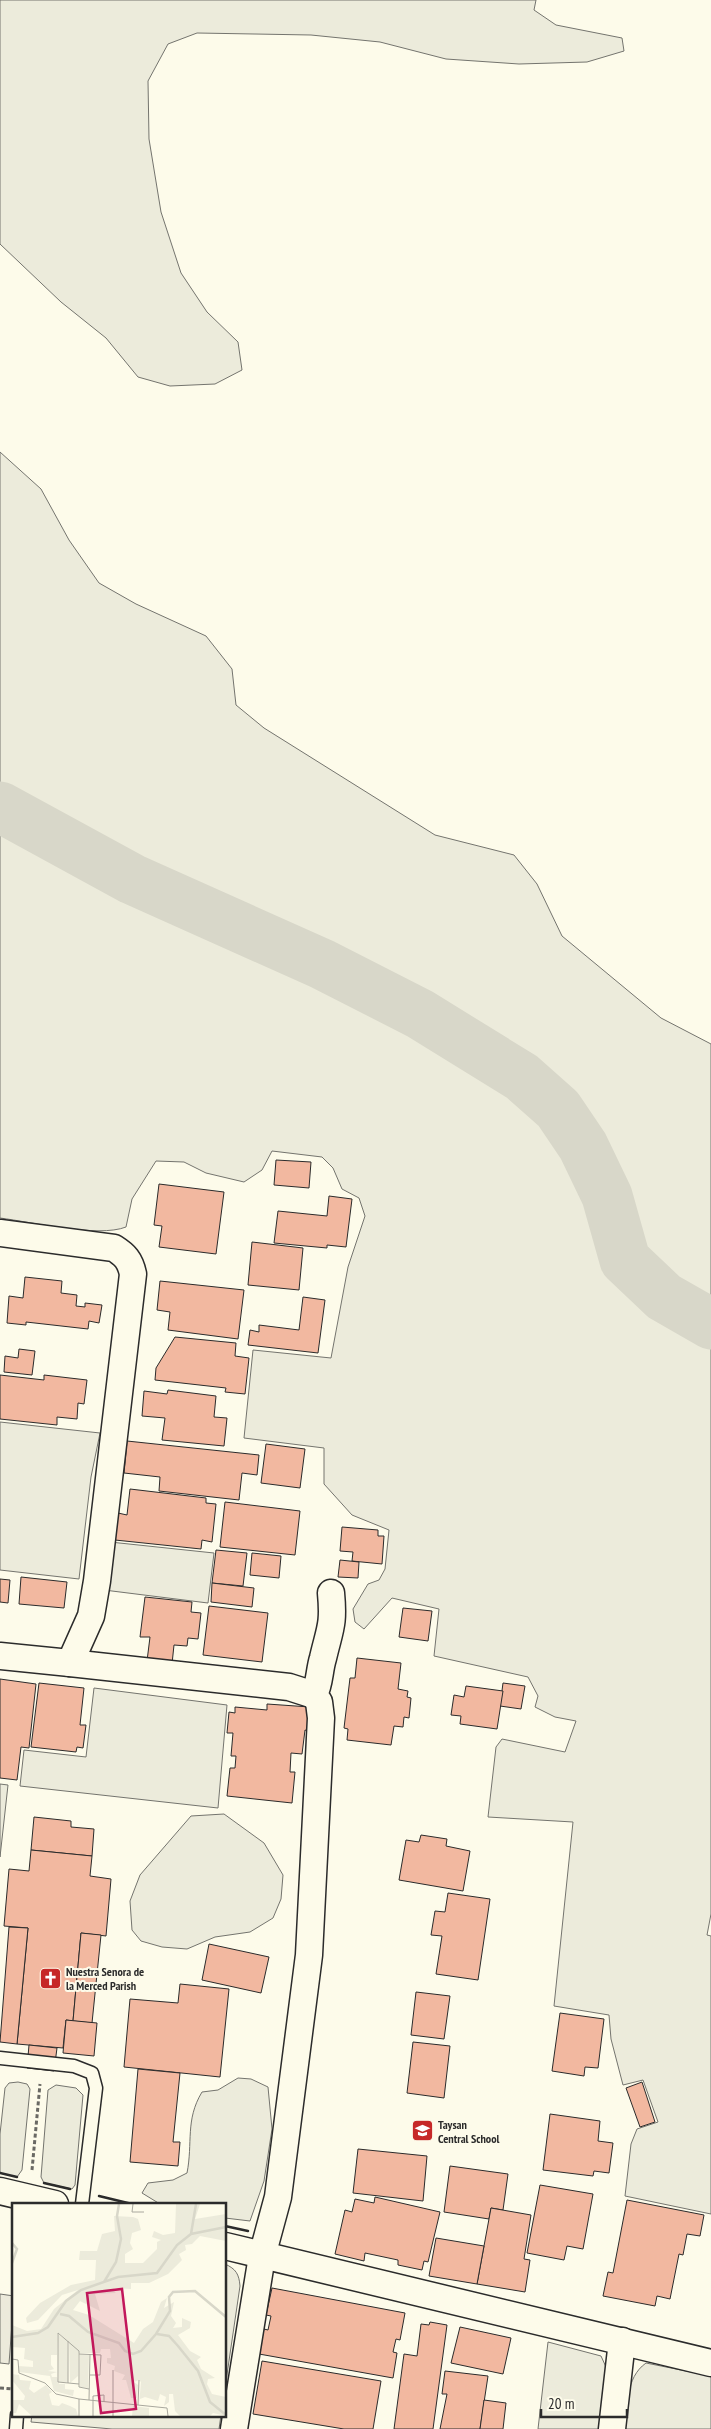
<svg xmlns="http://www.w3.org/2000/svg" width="711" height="2429" viewBox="0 0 711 2429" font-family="'PT Sans Narrow',sans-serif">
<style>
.green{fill:#ecebdb;stroke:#74746e}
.parking{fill:#eceadb;stroke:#74746e}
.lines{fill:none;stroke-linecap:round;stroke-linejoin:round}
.river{stroke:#d8d7c9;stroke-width:51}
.building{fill:#f2b8a0;stroke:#2b2b2b}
.service-casing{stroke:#2b2b2b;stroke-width:15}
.minor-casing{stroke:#2b2b2b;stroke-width:29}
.path{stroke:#6a6964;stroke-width:3;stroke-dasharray:4 2.5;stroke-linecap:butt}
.service{stroke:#fdfbea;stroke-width:12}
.minor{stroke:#fdfbea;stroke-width:26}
.wall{stroke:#2b2b2b;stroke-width:2.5}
.labels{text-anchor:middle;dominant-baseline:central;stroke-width:4;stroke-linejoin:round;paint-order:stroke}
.poi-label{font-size:12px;font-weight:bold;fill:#2b2b2b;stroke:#fdfbea;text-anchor:start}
.inset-river{fill:none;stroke:#d8d7c9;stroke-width:2.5}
.inset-road{fill:none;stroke:#a9a89e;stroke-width:1}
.view{fill:#c2185b;fill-opacity:0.15;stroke:#c2185b;stroke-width:2.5}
.inset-edge{fill:none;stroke:#2b2b2b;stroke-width:2.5}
</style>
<rect width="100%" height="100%" fill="#fdfbea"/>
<g class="green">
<path d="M0 0H536L534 10 556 25 622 38 624 51 587 62 519 64 446 59 380 42 311 35 197 33 168 44 148 81 149 139 161 212 181 273 207 312 238 342 242 370 215 384 170 386 138 377 106 338 61 302 0 244Z"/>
<path d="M0 452 41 489 69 540 99 583 136 604 206 636 232 669 236 705 264 728 435 835 514 855 537 884 562 936 661 1018 711 1044V1914L707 1935 711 1936V2214L625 2196 631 2144 637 2129 658 2122 643 2080 623 2085 611 2039 609 2015 554 2006 573 1822 488 1817 496 1747 502 1739 565 1752 576 1721 555 1717 535 1707 538 1696 528 1677 434 1656 439 1609 392 1598 364 1629 355 1622 353 1609 368 1584 379 1580 385 1569 389 1530 352 1515 324 1484V1448L244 1438 253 1350 331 1358 348 1267 365 1216 359 1198 342 1189 333 1168 322 1157 272 1151 262 1170 244 1182 206 1173 184 1162 156 1161 132 1199 126 1227C98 1238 32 1222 0 1218Z"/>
<path d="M0 1422 100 1433 91 1477 79 1579 0 1570Z"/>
<path d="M110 1542 214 1553 208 1603 104 1590Z"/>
<path d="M94 1688 227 1705 218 1808 20 1786 24 1750 86 1757Z"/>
<path d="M0 1784 8 1785 0 1857Z"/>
<path d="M224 1814 264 1843 283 1875 281 1899 273 1918 250 1932 215 1937 187 1949 162 1947 141 1941 132 1930 130 1901 140 1875 191 1816Z"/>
<path d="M238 2078 251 2079 268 2087 272 2129 264 2181 250 2221 225 2218V2204H160L142 2193 148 2183 173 2180 187 2173C193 2143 185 2120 202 2092L218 2090Z"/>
<path d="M18 2082 27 2084 30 2089 22 2170 17 2177 0 2173V2134L5 2088 9 2083Z"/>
<path d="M56 2085 76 2088 83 2095 75 2185 72 2189 44 2183 41 2177 48 2090Z"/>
<path d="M225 2264C236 2269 239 2274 240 2286L225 2388Z"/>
<path d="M548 2342 601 2356 606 2367 599 2429H538Z"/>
<path d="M646 2363 711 2376V2429H625C628 2406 625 2378 646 2363Z"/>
<path d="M32 2415H221L219 2429H112L31 2422Z"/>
</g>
<path class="parking" d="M0 2294 14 2296 9 2364 0 2363Z"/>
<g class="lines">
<path class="river" d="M0 807 132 879 322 964 420 1014 522 1077 558 1109 583 1146 607 1196 625 1260 664 1297 711 1324"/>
</g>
<g class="building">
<path d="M276 1160 311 1162 309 1188 274 1185Z"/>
<path d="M159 1184 224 1192 216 1254 159 1247 162 1226 154 1225Z"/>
<path d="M329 1196 352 1199 346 1247 327 1245V1248L274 1243 278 1211 327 1216Z"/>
<path d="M252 1242 303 1248 299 1290 248 1285Z"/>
<path d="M25 1277 62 1281 61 1293 77 1295 76 1306 85 1307V1303L102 1305 99 1323 89 1321 88 1329 26 1322V1325L7 1323 9 1296 23 1298Z"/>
<path d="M160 1281 244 1290 238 1339 168 1330 170 1312 157 1310Z"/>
<path d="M303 1297 325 1300 318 1353 248 1345 250 1330 259 1332V1325L299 1330Z"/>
<path d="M175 1337 236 1343 235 1356 249 1358 245 1394 225 1392 226 1388 155 1380 156 1368Z"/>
<path d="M19 1349 35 1351 32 1375 4 1372 5 1356 18 1358Z"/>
<path d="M0 1375 44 1380V1375L87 1380 84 1404 78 1403 77 1419 57 1417V1425L0 1419Z"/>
<path d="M168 1390 216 1396 214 1417 227 1418 224 1446 162 1440 165 1418 142 1416 144 1391 167 1394Z"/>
<path d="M127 1441 259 1455 257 1475 242 1473 239 1500 159 1491 160 1477 124 1473Z"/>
<path d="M266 1444 305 1449 300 1488 261 1483Z"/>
<path d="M130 1489 206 1498V1503L216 1504 212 1542 202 1540 201 1549 115 1540 118 1513 127 1515Z"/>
<path d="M225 1502 300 1511 295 1555 220 1547Z"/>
<path d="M342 1527 378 1530V1536H384L382 1564 352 1561 353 1552 340 1551Z"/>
<path d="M216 1550 247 1553 243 1586 212 1583Z"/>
<path d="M252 1553 281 1556 279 1578 250 1575Z"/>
<path d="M340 1560 359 1562 358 1578 338 1577Z"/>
<path d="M21 1577 67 1582 64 1608 19 1604Z"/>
<path d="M0 1579 10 1580 8 1603 0 1602Z"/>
<path d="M212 1583 254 1588 252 1607 211 1602Z"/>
<path d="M145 1597 192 1602 191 1612 201 1613 198 1639 188 1638 187 1646 174 1645 172 1664 147 1661 150 1637H140Z"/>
<path d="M209 1606 268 1613 262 1662 203 1655Z"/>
<path d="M403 1608 432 1611 428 1641 399 1637Z"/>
<path d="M357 1658 401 1663 398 1689 408 1691 407 1697 411 1698 409 1718 404 1717 403 1727 394 1726 391 1745 347 1740 348 1729 344 1728 350 1678H355Z"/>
<path d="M0 1679 36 1684 29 1748 21 1747 17 1780 0 1778Z"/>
<path d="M39 1683 84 1688 80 1725H86L83 1748 77 1747 76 1752 31 1747Z"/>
<path d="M503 1683 525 1686 521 1709 500 1706Z"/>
<path d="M466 1686 503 1691 497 1729 460 1724 461 1716 451 1715 454 1695 464 1697Z"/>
<path d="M267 1704 310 1707 308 1731 305 1730 302 1754 291 1753 290 1772H295L292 1803 227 1796 230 1768H235L236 1756H231L233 1733H227L229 1712 235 1713V1707L267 1710Z"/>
<path d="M34 1817 71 1821V1827L94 1829 92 1856 31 1850Z"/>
<path d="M421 1835 447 1839 446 1846 470 1851 463 1891 399 1880 406 1840 419 1842Z"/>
<path d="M31 1850 92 1856 90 1876 111 1879 106 1936 81 1933 73 2021 66 2020 63 2048 17 2044 28 1928 4 1926 9 1869 29 1871Z"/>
<path d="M448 1893 490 1899 478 1980 436 1974 442 1936 431 1935 435 1911 445 1912Z"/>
<path d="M9 1927 28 1928 17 2044 0 2042Z"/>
<path d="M81 1933 101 1935 92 2023 73 2021Z"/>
<path d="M209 1944 269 1957 261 1993 202 1980Z"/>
<path d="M180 1984 229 1989 220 2077 124 2067 130 1999 178 2003Z"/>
<path d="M416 1992 450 1996 444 2039 411 2035Z"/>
<path d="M560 2013 604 2019 598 2068 585 2067 584 2076 552 2071Z"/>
<path d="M66 2020 97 2023 94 2056 63 2053Z"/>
<path d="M413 2042 450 2046 444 2098 407 2093Z"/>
<path d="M29 2045 57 2048 54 2071 27 2068Z"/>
<path d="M138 2069 180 2073 173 2142H180L178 2166 130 2162Z"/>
<path d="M642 2082 655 2122 640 2127 626 2088Z"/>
<path d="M550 2114 600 2121 598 2141 613 2143 609 2173 594 2171 593 2176 543 2170Z"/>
<path d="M358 2149 427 2156 423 2201 353 2193Z"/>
<path d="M450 2166 508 2174 503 2210 491 2208 489 2219 444 2212Z"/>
<path d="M540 2185 593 2194 583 2249 567 2246 564 2260 527 2253Z"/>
<path d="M375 2197 440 2212 428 2262 424 2261 422 2270 398 2265V2260L365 2253 364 2261 335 2254 345 2210 352 2212 355 2199 374 2203Z"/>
<path d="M627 2200 704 2215 700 2236 687 2234 683 2255 679 2254 670 2299 657 2296 655 2306 603 2296 608 2272 613 2273Z"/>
<path d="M491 2208 531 2215 524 2259 530 2260 525 2292 477 2284Z"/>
<path d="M436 2238 484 2246 477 2284 429 2276Z"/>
<path d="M272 2288 405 2313 400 2340 396 2339 393 2352 397 2353 393 2378 259 2354 264 2329 268 2330 271 2316 266 2315Z"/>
<path d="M430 2322 447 2325 433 2429H394L404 2354 417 2356 421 2324 429 2325Z"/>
<path d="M460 2327 511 2338 503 2374 451 2363Z"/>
<path d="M262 2361 381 2381 373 2429H344L253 2414Z"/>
<path d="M445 2371 488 2376 480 2429H440L447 2394H442Z"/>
<path d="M484 2400 506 2403 503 2429H480Z"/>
</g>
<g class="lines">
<defs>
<g id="service">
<path d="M0 2058 74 2066 92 2073 96 2088 82 2204"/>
<path d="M16 2429 17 2415"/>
</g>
<g id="minor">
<path d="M0 1233 114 1248C125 1255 130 1260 133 1274L97 1581 91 1616 70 1663 0 1656"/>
<path d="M70 1663 289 1687 314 1695"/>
<path d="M0 2191 55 2204"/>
<path d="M225 2246 711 2363"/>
<path d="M234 2429 262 2256 278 2197 309 1955 321 1718 319 1702 314 1695C320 1683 319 1671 323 1658 330 1628 334 1625 331 1593"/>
<path d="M612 2429 622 2341"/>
</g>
</defs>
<use href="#service" class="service-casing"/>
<use href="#minor" class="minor-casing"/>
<g class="path">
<path d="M32 2170 40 2084"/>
<path d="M0 2388 14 2389"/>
</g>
<use href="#service" class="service"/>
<use href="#minor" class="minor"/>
<g class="wall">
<path d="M0 2173 17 2177"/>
<path d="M44 2183 70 2189"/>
<path d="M99 2196 132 2204"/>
<path d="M225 2226 248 2231"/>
</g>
</g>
<defs>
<symbol id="church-square" viewBox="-11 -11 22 22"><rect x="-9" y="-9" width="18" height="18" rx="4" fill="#c62828" stroke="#fdfbea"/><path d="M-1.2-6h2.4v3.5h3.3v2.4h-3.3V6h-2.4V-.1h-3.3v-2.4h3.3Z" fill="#fff"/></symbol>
<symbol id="school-square" viewBox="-11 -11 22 22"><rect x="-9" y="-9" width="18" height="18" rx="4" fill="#c62828" stroke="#fdfbea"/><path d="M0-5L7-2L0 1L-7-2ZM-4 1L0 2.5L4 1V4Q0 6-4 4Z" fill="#fff"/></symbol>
</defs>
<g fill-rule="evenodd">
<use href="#church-square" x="38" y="1966" width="25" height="25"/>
<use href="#school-square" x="410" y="2118" width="25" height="25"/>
</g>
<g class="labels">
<g class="poi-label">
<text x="66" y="1971">Nuestra Senora de<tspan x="66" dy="14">la Merced Parish</tspan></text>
<text x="438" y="2124">Taysan<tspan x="438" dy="14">Central School</tspan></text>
</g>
</g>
<g transform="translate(12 2203)">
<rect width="214" height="214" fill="#fdfbea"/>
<path d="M164 1H188L183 16 214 11V38L188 33 180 41 173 42 174 47 167 51 170 57 156 71 137 80H119V86L103 85 101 87 104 90 83 91 88 108 68 98 61 107 77 112 122 140 131 126 141 119 149 99 155 95 152 105 162 99 159 113 164 120 161 125 170 124V115L179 119 178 125 166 132 178 148 189 154 185 157 189 166 203 175 196 176 195 181 200 191 214 194V213L201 210 198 213H168L163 208 161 191H157V199L152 203 154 194 148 191 146 198 133 194 128 196 127 202 129 179 127 177 122 179 126 182 125 195H119L114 177H110L113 172 102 168 103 163 95 160V155H99L98 146H89L88 150H67L47 130 45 131V152H39V162L42 166 36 168 45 169 39 171 40 174H45L47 181H53V186L62 187 61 193 42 188 38 173 7 169 6 163 21 164V158L12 156 13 145 0 144V122L15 128 29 126 42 106 66 87 50 92 26 117 15 120 14 115 28 100 59 82 83 77 84 57H67L68 48H85L90 31 103 28 102 13 121 14 126 16 129 27 120 30 118 40 121 46 113 51V60H131L145 46V39L149 37 140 34 142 28 151 32 163 30ZM46 131 55 138 56 179H47ZM57 140 66 148V173L58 180ZM68 151 77 152 76 185 68 184ZM0 171 7 172 8 177 19 178 17 186 22 190 34 182 40 189 37 191 40 202 47 203 50 200 58 203 64 206 66 213H20L7 201 4 210H0V197H12L13 193 0 177ZM121 203 137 205V213H120Z" fill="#ecebdb"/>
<path class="inset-river" d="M179 31 184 1M0 40 5 46 0 60M92 79 104 59 109 36 105 13 107 1M48 111 57 113 76 129 107 140 113 148 121 151 129 148 144 131 158 108 157 94 161 89 183 88 214 114M145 131 157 133 166 143 186 168 198 199 214 212M0 134 26 130 36 124 54 98 69 87 106 74 145 70 165 42 179 31 214 24"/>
<path class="inset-road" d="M121 1 120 9H132M67 151 89 152 88 172H78M0 156 6 157 7 170 33 180 44 191 67 196 155 205 156 213M101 167V213M56 180V138M67 181 46 179V130L67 148V184L77 186M67 196V213M77 197 78 151M126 202 127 177M81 213V193L92 192V199"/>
<path class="view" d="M110 86 124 206 89 210 75 90Z"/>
<rect width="214" height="214" class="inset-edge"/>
</g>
<path d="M541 2409v8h86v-8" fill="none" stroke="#2b2b2b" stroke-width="2.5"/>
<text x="548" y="2409" font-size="15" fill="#2b2b2b" stroke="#fdfbea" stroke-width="4" paint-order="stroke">20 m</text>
</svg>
